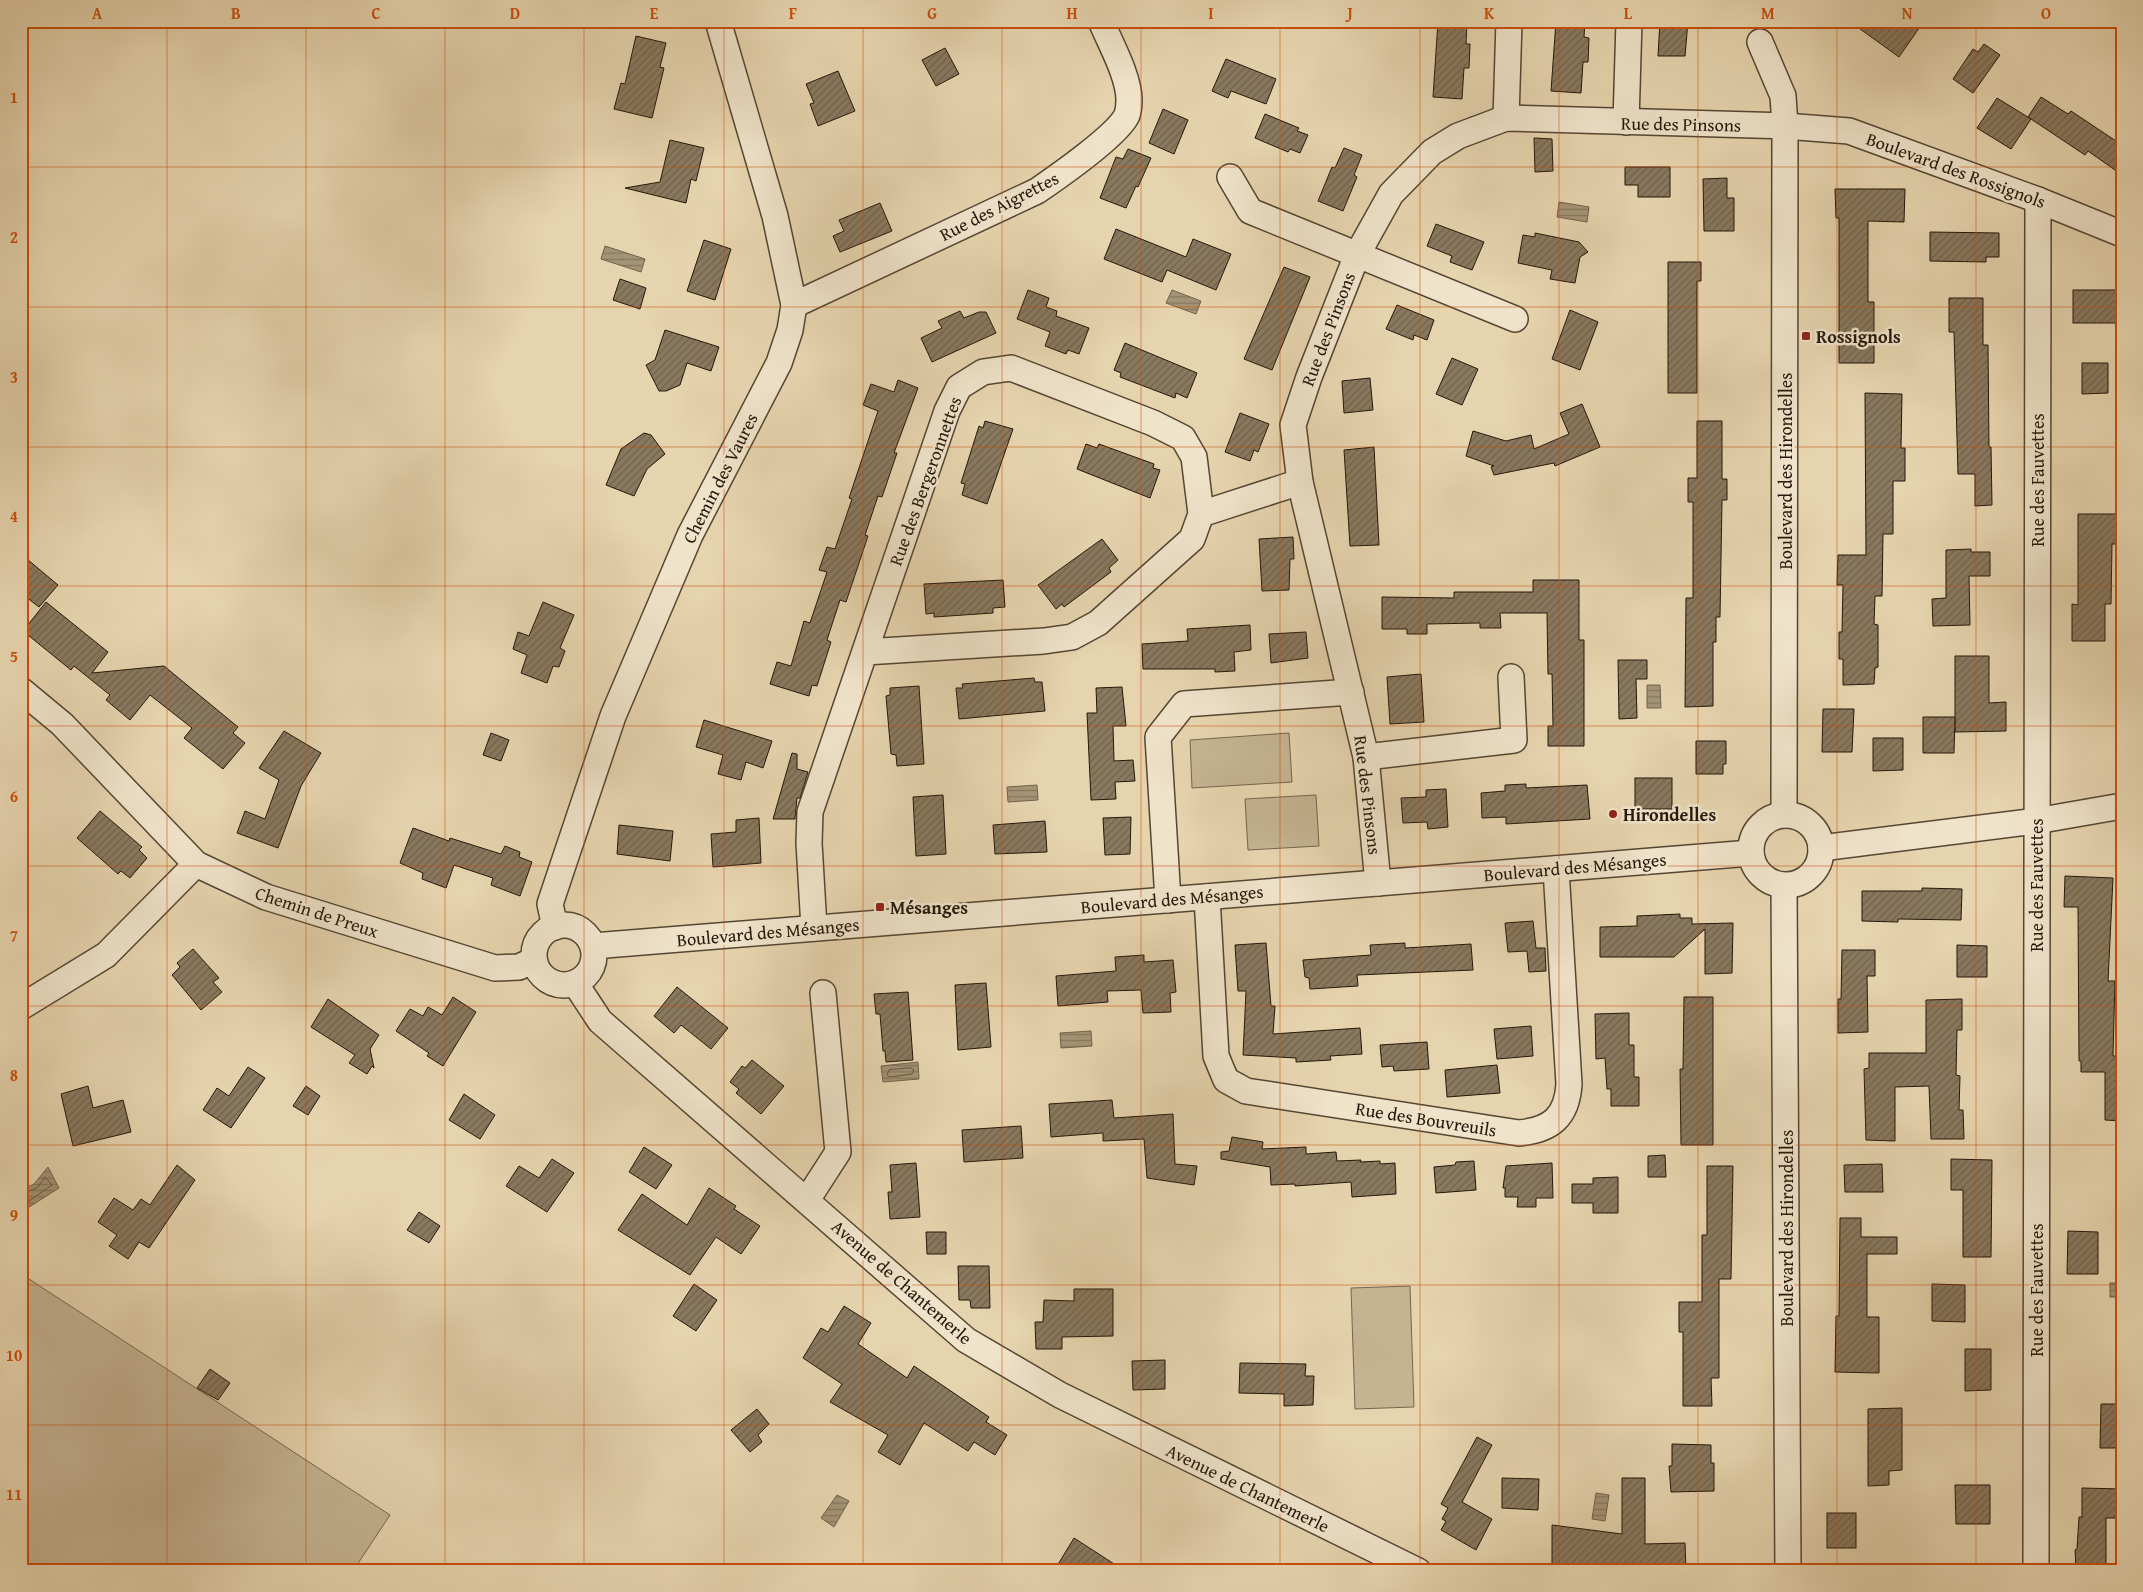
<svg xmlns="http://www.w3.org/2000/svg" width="2143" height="1592" viewBox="0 0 2143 1592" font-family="'Gentium Book Plus',serif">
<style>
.green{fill:#c5b492;stroke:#74664e}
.water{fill:url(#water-rules);stroke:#71624b}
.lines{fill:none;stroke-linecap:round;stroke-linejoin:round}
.shore{stroke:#645640;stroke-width:1}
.building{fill:url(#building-hatch);stroke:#24170a}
.minor-casing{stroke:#544633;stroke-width:28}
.minor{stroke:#efe3ca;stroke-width:25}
.grid{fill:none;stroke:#cb4f0c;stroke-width:1;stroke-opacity:0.55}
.poi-dot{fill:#8f2418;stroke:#efe3ca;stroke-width:2}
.labels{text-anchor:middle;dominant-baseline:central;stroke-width:5;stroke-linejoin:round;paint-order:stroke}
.street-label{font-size:18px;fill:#24170a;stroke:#efe3ca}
.poi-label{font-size:18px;font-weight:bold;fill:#24170a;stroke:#efe3ca;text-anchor:start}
.neatline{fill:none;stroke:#cb4f0c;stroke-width:2}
.grid-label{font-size:16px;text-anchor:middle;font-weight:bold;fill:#cb4f0c}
</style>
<defs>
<pattern id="water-rules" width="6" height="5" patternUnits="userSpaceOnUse" patternTransform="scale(1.25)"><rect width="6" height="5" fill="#a49476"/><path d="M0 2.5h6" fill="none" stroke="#85785f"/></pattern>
<pattern id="building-hatch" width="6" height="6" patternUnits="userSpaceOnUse" patternTransform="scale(1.25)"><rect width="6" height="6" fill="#89795f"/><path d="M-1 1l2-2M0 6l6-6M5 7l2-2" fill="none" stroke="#70624d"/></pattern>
</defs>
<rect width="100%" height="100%" fill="#e6d4ae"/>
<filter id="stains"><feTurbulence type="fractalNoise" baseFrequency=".004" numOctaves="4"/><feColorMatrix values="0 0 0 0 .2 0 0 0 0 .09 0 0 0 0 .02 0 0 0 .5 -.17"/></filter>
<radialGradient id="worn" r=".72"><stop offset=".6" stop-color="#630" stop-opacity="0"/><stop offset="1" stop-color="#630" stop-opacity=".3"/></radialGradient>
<g class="green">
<path d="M1289 733 1292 782 1192 788 1190 740Z"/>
<path d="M1316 795 1319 846 1248 850 1245 799Z"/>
<path d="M29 1279 390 1515 353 1571H21V1291Z"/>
<path d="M1410 1286 1414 1407 1355 1409 1351 1288Z"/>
</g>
<g class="water">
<path d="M1559 202 1589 207 1587 222 1557 217Z"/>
<path d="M605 246 645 259 641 272 601 259Z"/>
<path d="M1172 290 1201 301 1196 314 1166 303Z"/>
<path d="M1647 685H1660L1661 708H1647Z"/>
<path d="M1037 785 1038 800 1008 802 1007 787Z"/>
<path d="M1091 1031 1092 1046 1061 1048 1060 1033Z"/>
<path d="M918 1062 919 1079 883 1082 881 1066Z"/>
<path d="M48 1167 59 1188 26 1209 21 1200V1190L34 1184Z"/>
<rect x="2110" y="1283" width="12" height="14"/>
<path d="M1596 1493 1609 1495 1605 1521 1592 1519Z"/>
<path d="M837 1495 849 1501 834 1527 821 1518Z"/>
</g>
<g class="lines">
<g class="shore">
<path d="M911 1068 914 1070 912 1074 890 1077 887 1075 889 1070Z"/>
<path d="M21 1194 37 1188 45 1177 52 1185 29 1201 21 1199"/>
</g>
</g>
<g class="building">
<path d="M1438 21H1467L1466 44H1470L1469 68H1464L1462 99 1433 97Z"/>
<path d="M1556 21H1585L1584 37 1589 38 1588 62H1583L1581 93 1551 91Z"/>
<path d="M1660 21H1688L1685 56H1658Z"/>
<path d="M1849 21H1924L1899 57Z"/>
<path d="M636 36 666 43 660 67 664 68 652 118 614 109 621 83 625 84Z"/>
<path d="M1984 44 2000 55 1973 93 1953 79 1973 49 1978 52Z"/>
<path d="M945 48 959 74 936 86 922 60Z"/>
<path d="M1226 59 1276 79 1266 104 1231 91 1228 98 1212 91Z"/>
<path d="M838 71 855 111 818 126 810 104 814 103 806 84Z"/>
<path d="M2041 97 2068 114 2071 111 2122 145V175L2088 151 2085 155 2028 117Z"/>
<path d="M1997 98 2031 119 2011 149 1977 128Z"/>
<path d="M1163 109 1188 120 1174 154 1149 143Z"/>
<path d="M1265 114 1299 128 1297 131 1308 135 1300 153 1290 149 1288 152 1255 138Z"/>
<path d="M1534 138 1552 139 1553 171 1535 172Z"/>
<path d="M670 140 704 148 696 181 691 179 686 203 625 188 660 182Z"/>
<path d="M1344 148 1362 155 1354 175 1357 177 1343 211 1318 201 1332 167 1335 168Z"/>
<path d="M1128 149 1151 158 1138 187 1136 186 1126 208 1100 198 1116 157 1123 159Z"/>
<path d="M1625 167H1670V197H1638V185H1625Z"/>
<path d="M1727 178V198H1734V231H1704L1703 179Z"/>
<path d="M1835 189H1905L1904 222 1868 221V302H1874V363H1839V218H1836Z"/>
<path d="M880 203 892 231 840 252 833 236 844 231 839 220Z"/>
<path d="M1436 224 1484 242 1472 270 1450 262 1452 256 1427 246Z"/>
<path d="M1116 229 1186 257 1193 239 1231 254 1216 290 1167 270 1162 282 1104 259Z"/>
<path d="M1930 232 1999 233V257H1986V262L1930 261Z"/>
<path d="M1535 233 1579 242 1588 252 1580 257 1575 283 1550 279 1552 270 1518 263 1523 235 1535 237Z"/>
<path d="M704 240 731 249 715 300 687 291Z"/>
<path d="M1668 262H1701V281H1697V393H1668Z"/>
<path d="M1284 267 1310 277 1272 370 1244 359Z"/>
<path d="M620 279 646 288 640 309 613 300Z"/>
<path d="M1028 290 1049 298 1046 307 1057 311 1056 316 1089 328 1079 354 1068 350 1066 354 1045 346 1050 332 1017 319Z"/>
<rect x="2073" y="290" width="49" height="33"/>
<path d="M1949 298H1983V345H1988L1989 447H1991L1992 505 1975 506V474H1958L1954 332H1949Z"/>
<path d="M1397 305 1434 320 1427 340 1414 335 1413 340 1386 329Z"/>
<path d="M1570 310 1598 322 1580 370 1552 359Z"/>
<path d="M960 311 964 318 979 312H986L996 333 932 362 921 338 942 328 938 321Z"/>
<path d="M665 330 719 347 711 371 687 363 680 385 666 391H659L646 365 655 360Z"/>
<path d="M1125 343 1197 373 1187 398 1176 393 1175 398 1120 377 1121 373 1114 370Z"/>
<path d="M1452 358 1478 369 1462 405 1436 394Z"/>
<path d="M2082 363H2108V393L2082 394Z"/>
<path d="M1370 378 1373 410 1344 413 1342 381Z"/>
<path d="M898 380 918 388 894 453H897L882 497 878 496 865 535 868 536 846 602 840 600 827 640 831 642 817 686 812 685 809 696 770 684 777 662 791 666 804 621 810 623 827 572 819 570 827 547 835 549 852 499 849 498 878 411 863 405 871 384 894 392Z"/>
<path d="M1865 393 1902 394 1901 448H1905V481H1893V534H1883L1882 596H1875L1874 624 1878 625V667L1875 668 1874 684 1843 685V659H1839V632H1842L1843 585H1837L1838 555H1866Z"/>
<path d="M1582 404 1600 447 1555 466 1554 463 1494 475 1491 467 1494 466 1466 456 1473 431 1506 441 1531 435 1534 449 1569 434 1560 413Z"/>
<path d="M1240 413 1269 424 1258 452 1254 450 1250 461 1225 452Z"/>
<path d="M985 421 1013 429 987 504 962 495 965 484 961 483 979 426 983 428Z"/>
<path d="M1697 421H1722V479H1727V500H1722L1720 617H1716V642H1713V706L1685 707 1686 598H1693V502H1688V478H1697Z"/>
<path d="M644 433 651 435 665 454 647 469 634 496 606 485 621 449Z"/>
<path d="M1086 444 1097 448 1099 444 1154 464 1153 468 1160 470 1150 498 1077 469Z"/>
<path d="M1374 447 1379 545 1350 546 1344 450Z"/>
<path d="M2078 514H2118L2117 544H2112L2111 604H2105V641H2072V604L2078 605Z"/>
<path d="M1293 537 1294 559H1290L1289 590 1262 591 1259 539Z"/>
<path d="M1102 539 1118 560 1109 568 1111 572 1064 607 1062 604 1056 609 1038 585Z"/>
<path d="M1971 549V552H1990V576H1969L1970 625 1933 626 1932 599 1946 598V550Z"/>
<path d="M21 554 58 585 39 607 21 593Z"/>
<path d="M1003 580 1005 607 993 608V613L934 617V613L926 614 924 584Z"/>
<path d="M1533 580H1579V640H1584V746H1548V726H1553L1552 674H1548L1547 613H1500L1501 628H1480V623L1427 624V634H1407V629H1382V597L1454 598V592H1533Z"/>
<path d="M46 602 108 652 92 673 164 666 238 727 233 733 245 743 223 769 184 738 192 728 150 695 130 720 106 700 110 695 74 666 71 670 23 631Z"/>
<path d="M543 602 574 615 560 648 565 651 559 667 553 666 547 683 521 673 527 655 513 649 518 632 529 636Z"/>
<path d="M1250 625 1251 650 1234 652 1235 671 1215 672V669H1143L1142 644 1188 641 1187 629Z"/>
<path d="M1306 632 1308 658 1271 663 1269 634Z"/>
<path d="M1955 656H1989V703L2006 702V731L1955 732Z"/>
<path d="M1618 660H1647V679H1636L1637 718 1619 719Z"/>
<path d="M1421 674 1424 722 1390 724 1387 677Z"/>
<path d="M1034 678 1035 682H1042L1045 711 959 719 956 688H963L962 684Z"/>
<path d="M919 686 924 764 897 766 896 755 891 754 886 696 890 695V688Z"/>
<path d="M1122 687 1126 726H1113L1114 761 1133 760 1135 781 1115 782 1116 799 1091 800 1087 713H1097L1096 688Z"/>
<path d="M1823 709H1854L1852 752H1822Z"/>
<path d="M1923 717H1955L1954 753H1923Z"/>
<path d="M704 720 772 741 763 768 746 762 741 780 718 774 723 755 696 747Z"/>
<path d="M284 731 321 753 301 786 278 848 237 833 245 811 265 819 279 780 259 768Z"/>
<path d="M491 733 509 740 501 761 483 755Z"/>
<path d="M1873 738H1903V770L1873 771Z"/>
<path d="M1696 741H1726V764H1723V774H1696Z"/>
<path d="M792 753 797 754V769L808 772 800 798H797L795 819H773Z"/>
<rect x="1635" y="778" width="37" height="31"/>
<path d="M1526 784V788L1587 785 1590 819 1506 824V817L1482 818 1481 793 1505 791V785Z"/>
<path d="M1446 789 1448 827 1428 829 1427 822 1403 823 1401 798 1426 797V790Z"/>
<path d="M943 795 946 854 916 856 913 797Z"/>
<path d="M100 811 142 847 139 850 147 858 130 878 121 871 118 874 77 838Z"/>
<path d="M1131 817 1130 854 1105 855 1103 818Z"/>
<path d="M759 818 761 863 713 867 711 834 736 832V820Z"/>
<path d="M1045 821 1047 852 995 854 993 825Z"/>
<path d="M619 825 673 831 670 861 617 854Z"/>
<path d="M413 828 449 841 450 838 501 854 505 846 520 852 519 857 532 862 520 896 491 885 493 878 454 865 446 888 422 879 423 873 400 863Z"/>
<path d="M2065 876 2113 878 2108 981H2115L2113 1056H2122V1121L2105 1120V1072H2081V1061H2079L2078 907H2064Z"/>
<path d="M1922 888 1962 889 1961 920 1898 919V922L1862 921V891H1922Z"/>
<path d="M1680 914V918H1692V924L1733 923 1732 973 1705 974V929L1674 957H1600V927L1637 926V916Z"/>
<path d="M1533 921 1536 948H1545L1546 971 1529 972 1527 951 1508 952 1505 923Z"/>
<path d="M1266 943 1271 1006H1275L1273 1034 1360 1028 1362 1054 1330 1056 1331 1060 1296 1062V1058L1243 1055 1246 991H1238L1235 945Z"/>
<path d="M1405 943V948L1471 944 1473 970 1357 975 1358 986 1310 989 1309 978 1305 977 1303 960 1371 955 1370 945Z"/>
<path d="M1957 945 1987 946V977H1957Z"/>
<path d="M193 949 219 978 213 982 222 992 201 1010 172 975 180 967 177 963Z"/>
<path d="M1842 950H1875V976H1867L1868 1032 1838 1033V999H1841Z"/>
<path d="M1144 955V962L1173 960 1176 992 1170 993 1171 1012 1143 1013 1141 990 1107 991 1108 1002 1058 1006 1056 976 1116 971 1115 957Z"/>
<path d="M986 983 991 1047 958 1050 955 985Z"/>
<path d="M677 987 728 1028 711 1049 681 1025 674 1033 654 1016Z"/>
<path d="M908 992 913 1060 886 1062 885 1051H883L880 1014H876L874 994Z"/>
<path d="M453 997 476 1012 443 1066 427 1056 429 1053 396 1031 410 1009 423 1016 428 1007 442 1015Z"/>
<path d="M1684 997H1713V1145H1681L1680 1069H1683Z"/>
<path d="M328 999 379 1035 370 1049 374 1068 372 1066 367 1074 349 1063 355 1055 311 1027Z"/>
<path d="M1962 999V1030H1957L1956 1075 1960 1076 1959 1110H1963L1964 1139H1931L1929 1086 1895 1087V1141L1866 1140 1864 1069 1869 1068V1053H1926V1000Z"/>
<path d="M1629 1013V1045H1634V1077H1639V1106H1611V1089H1607L1605 1058 1596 1059 1595 1014Z"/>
<path d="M1531 1026 1533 1056 1497 1059 1494 1029Z"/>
<path d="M1427 1042 1429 1069 1394 1071 1393 1066 1382 1067 1380 1045Z"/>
<path d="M752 1060 784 1086 761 1114 736 1093 739 1089 730 1082 742 1066 745 1068Z"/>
<path d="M1497 1065 1500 1093 1447 1097 1445 1070Z"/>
<path d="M248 1067 265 1078 231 1128 203 1110 217 1088 229 1096Z"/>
<path d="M88 1086 93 1108 123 1100 131 1132 73 1146 61 1094Z"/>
<path d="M306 1086 320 1096 308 1115 293 1106Z"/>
<path d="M464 1094 495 1115 480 1139 449 1120Z"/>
<path d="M1112 1100 1114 1118 1173 1114 1175 1164 1197 1166 1194 1185 1147 1178 1144 1139 1103 1141V1133L1051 1137 1049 1104Z"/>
<path d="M1021 1126 1023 1158 964 1162 962 1130Z"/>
<path d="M1232 1137 1263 1142 1262 1149 1306 1147V1154L1336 1152 1337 1161 1361 1160 1360 1162 1380 1161V1164L1395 1163 1396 1194 1352 1197 1351 1182 1295 1186V1184L1271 1185 1270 1167 1221 1159V1152L1229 1151Z"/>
<path d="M644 1147 672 1165 656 1189 629 1172Z"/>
<path d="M1665 1155 1666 1177H1648V1156Z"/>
<path d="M552 1159 574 1173 547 1212 506 1186 519 1166 539 1178Z"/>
<path d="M1951 1159 1992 1160 1991 1257H1963V1190H1951Z"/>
<path d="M1474 1161 1476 1190 1436 1193 1434 1167 1455 1165 1456 1162Z"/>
<path d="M916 1163 920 1217 890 1219 888 1192H892L890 1165Z"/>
<path d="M1552 1163 1553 1198H1536V1207H1517L1518 1197H1505V1188H1503L1506 1166Z"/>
<path d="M1882 1164 1883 1192H1845L1844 1165Z"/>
<path d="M177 1165 195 1180 149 1248 139 1242 128 1259 109 1246 117 1235 98 1222 114 1198 133 1210 141 1199 150 1205Z"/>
<path d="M1707 1166H1733L1731 1279H1719V1378H1711L1712 1406H1683V1332H1679V1302H1702V1235H1707Z"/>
<path d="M1618 1177V1213H1593V1203H1572V1184H1593V1178Z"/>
<path d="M709 1188 736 1206 734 1209 760 1226 741 1254 716 1237 690 1275 618 1230 642 1194 687 1225Z"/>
<path d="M419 1212 440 1226 429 1243 407 1230Z"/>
<path d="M1840 1218H1861V1237H1897V1254H1867V1317H1879V1373L1835 1372 1836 1316H1839Z"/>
<path d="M2068 1231 2098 1232V1274H2067Z"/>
<path d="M926 1232H946V1254H927Z"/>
<path d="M958 1266H989L990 1308H971L970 1300H959Z"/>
<path d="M694 1284 717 1300 696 1331 673 1316Z"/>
<path d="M1932 1284 1965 1285V1322L1932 1321Z"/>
<path d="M1074 1289H1113V1336L1062 1337V1349H1036L1035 1322H1043L1044 1300 1074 1301Z"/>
<path d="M844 1306 871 1323 858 1344 907 1378 914 1366 989 1417 986 1422 1007 1435 995 1455 974 1442 968 1451 924 1423 900 1465 878 1452 888 1435 830 1402 842 1384 803 1358 821 1328 828 1332Z"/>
<path d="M1965 1349H1991V1390L1965 1391Z"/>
<path d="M1165 1360V1389L1133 1390 1132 1361Z"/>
<path d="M1240 1363 1306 1364 1305 1376H1314L1313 1405 1284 1406V1394L1239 1393Z"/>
<path d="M210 1369 230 1383 218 1400 197 1388Z"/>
<path d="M2101 1404H2122V1448H2100Z"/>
<path d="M1902 1408V1470L1889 1471V1485L1868 1486V1409Z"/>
<path d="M757 1409 769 1424 758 1435 762 1442 750 1452 731 1430Z"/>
<path d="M1477 1437 1492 1445 1462 1502 1492 1519 1476 1550 1441 1530 1446 1521 1442 1519 1448 1508 1441 1504Z"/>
<path d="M1672 1444 1711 1445V1463H1714V1491L1671 1492 1669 1466H1672Z"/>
<path d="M1502 1478 1539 1479 1538 1510 1502 1508Z"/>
<path d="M1622 1478H1645V1544L1685 1543 1686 1571H1552V1525L1622 1534Z"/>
<path d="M1955 1485H1990V1524H1956Z"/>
<path d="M2082 1488 2122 1489V1518H2106V1568H2076L2075 1550 2077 1549 2079 1517H2082Z"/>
<rect x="1827" y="1513" width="29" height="35"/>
<path d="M1074 1538 1125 1571H1054Z"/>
</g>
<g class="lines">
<defs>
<g id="minor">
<path d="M1760 42 1783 96 1785 126 1784 815"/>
<path d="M1506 118 1509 21"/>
<path d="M1626 122 1629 21"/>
<path d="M1230 177 1250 211 1515 319"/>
<path d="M794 305 1037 191C1056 178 1118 135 1127 115 1128 112 1129 104 1129 100 1129 76 1110 43 1101 21"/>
<path d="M1201 514 1300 482"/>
<path d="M21 690 62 724 196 864 266 897 495 968 519 967 534 960"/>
<path d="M1366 757 1514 740 1511 677"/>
<circle cx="1786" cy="850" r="35"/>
<path d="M1821 848 2036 821 2122 806"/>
<path d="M1378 883 1366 757 1300 482 1293 425 1309 377 1357 255 1391 194 1432 152 1458 136 1506 118 1785 126 1849 131 2038 200 2122 234"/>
<path d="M1784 886 1788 1571"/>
<path d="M1207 897 1216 1056 1226 1080 1246 1091 1519 1133C1551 1130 1567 1117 1569 1084L1556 869"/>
<path d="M1168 900 1158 737 1184 704 1351 692"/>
<circle cx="564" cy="955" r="30"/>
<path d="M555 927 550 904 613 716 690 535 779 363 790 330 794 305 775 216 718 21"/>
<path d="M814 928 809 843 810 812 947 411 959 387 983 372 1011 368 1153 423 1183 438 1194 457 1201 514 1192 539 1098 623 1072 637 1044 641 865 652"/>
<path d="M593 946 1751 853"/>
<path d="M575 983 600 1021 966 1340 1060 1395 1418 1571"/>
<path d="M21 1007 106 955 196 864"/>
<path d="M807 1200 838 1152 823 993"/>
<path d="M2036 1571 2038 200"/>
</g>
</defs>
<use href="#minor" class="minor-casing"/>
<use href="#minor" class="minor"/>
</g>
<path class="grid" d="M167 21V1571M306 21V1571M445 21V1571M584 21V1571M724 21V1571M863 21V1571M1002 21V1571M1141 21V1571M1280 21V1571M1420 21V1571M1559 21V1571M1698 21V1571M1837 21V1571M1976 21V1571M21 167H2122M21 307H2122M21 447H2122M21 586H2122M21 726H2122M21 866H2122M21 1006H2122M21 1145H2122M21 1285H2122M21 1425H2122"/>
<g class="poi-dot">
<rect x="1801" y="331" width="10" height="10" rx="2.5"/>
<circle cx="1613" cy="814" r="5"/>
<rect x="875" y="902" width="10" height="10" rx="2.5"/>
</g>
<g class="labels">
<g class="street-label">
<text transform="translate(1681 124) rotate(1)">Rue des Pinsons</text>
<text transform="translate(1956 170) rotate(20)">Boulevard des Rossignols</text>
<text transform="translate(999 206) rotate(-27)">Rue des Aigrettes</text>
<text transform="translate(1328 329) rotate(-69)">Rue des Pinsons</text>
<text transform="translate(1785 471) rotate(-90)">Boulevard des Hirondelles</text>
<text transform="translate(720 478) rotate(-63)">Chemin des Vaures</text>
<text transform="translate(2037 480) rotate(-90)">Rue des Fauvettes</text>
<text transform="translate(925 481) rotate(-70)">Rue des Bergeronnettes</text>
<text transform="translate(1368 795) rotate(83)">Rue des Pinsons</text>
<text transform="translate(1575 867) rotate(-5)">Boulevard des Mésanges</text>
<text transform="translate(2036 885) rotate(-90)">Rue des Fauvettes</text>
<text transform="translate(1172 899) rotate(-5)">Boulevard des Mésanges</text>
<text transform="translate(317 912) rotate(18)">Chemin de Preux</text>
<text transform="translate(768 932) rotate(-5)">Boulevard des Mésanges</text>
<text transform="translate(1426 1119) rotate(9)">Rue des Bouvreuils</text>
<text transform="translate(1786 1228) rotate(-90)">Boulevard des Hirondelles</text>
<text transform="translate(902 1282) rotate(41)">Avenue de Chantemerle</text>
<text transform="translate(2036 1290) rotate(-90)">Rue des Fauvettes</text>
<text transform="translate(1248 1488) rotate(26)">Avenue de Chantemerle</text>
</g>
<g class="poi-label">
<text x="1816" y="336">Rossignols</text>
<text x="1623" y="814">Hirondelles</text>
<text x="890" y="907">Mésanges</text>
</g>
</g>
<rect width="2143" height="1592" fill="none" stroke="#e6d4ae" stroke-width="55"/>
<rect x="28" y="28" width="2088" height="1536" class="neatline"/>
<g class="grid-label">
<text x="97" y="19">A</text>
<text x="236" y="19">B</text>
<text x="376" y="19">C</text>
<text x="515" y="19">D</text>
<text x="654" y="19">E</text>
<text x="793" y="19">F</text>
<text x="932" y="19">G</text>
<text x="1072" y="19">H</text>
<text x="1211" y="19">I</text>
<text x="1350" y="19">J</text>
<text x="1489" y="19">K</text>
<text x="1628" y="19">L</text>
<text x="1768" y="19">M</text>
<text x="1907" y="19">N</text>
<text x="2046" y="19">O</text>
<text x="14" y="103">1</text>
<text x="14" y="243">2</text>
<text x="14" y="383">3</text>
<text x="14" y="522">4</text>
<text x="14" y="662">5</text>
<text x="14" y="802">6</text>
<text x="14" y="941">7</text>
<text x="14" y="1081">8</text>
<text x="14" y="1221">9</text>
<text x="14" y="1361">10</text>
<text x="14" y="1500">11</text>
</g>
<rect width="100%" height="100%" filter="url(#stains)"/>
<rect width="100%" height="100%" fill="url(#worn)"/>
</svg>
